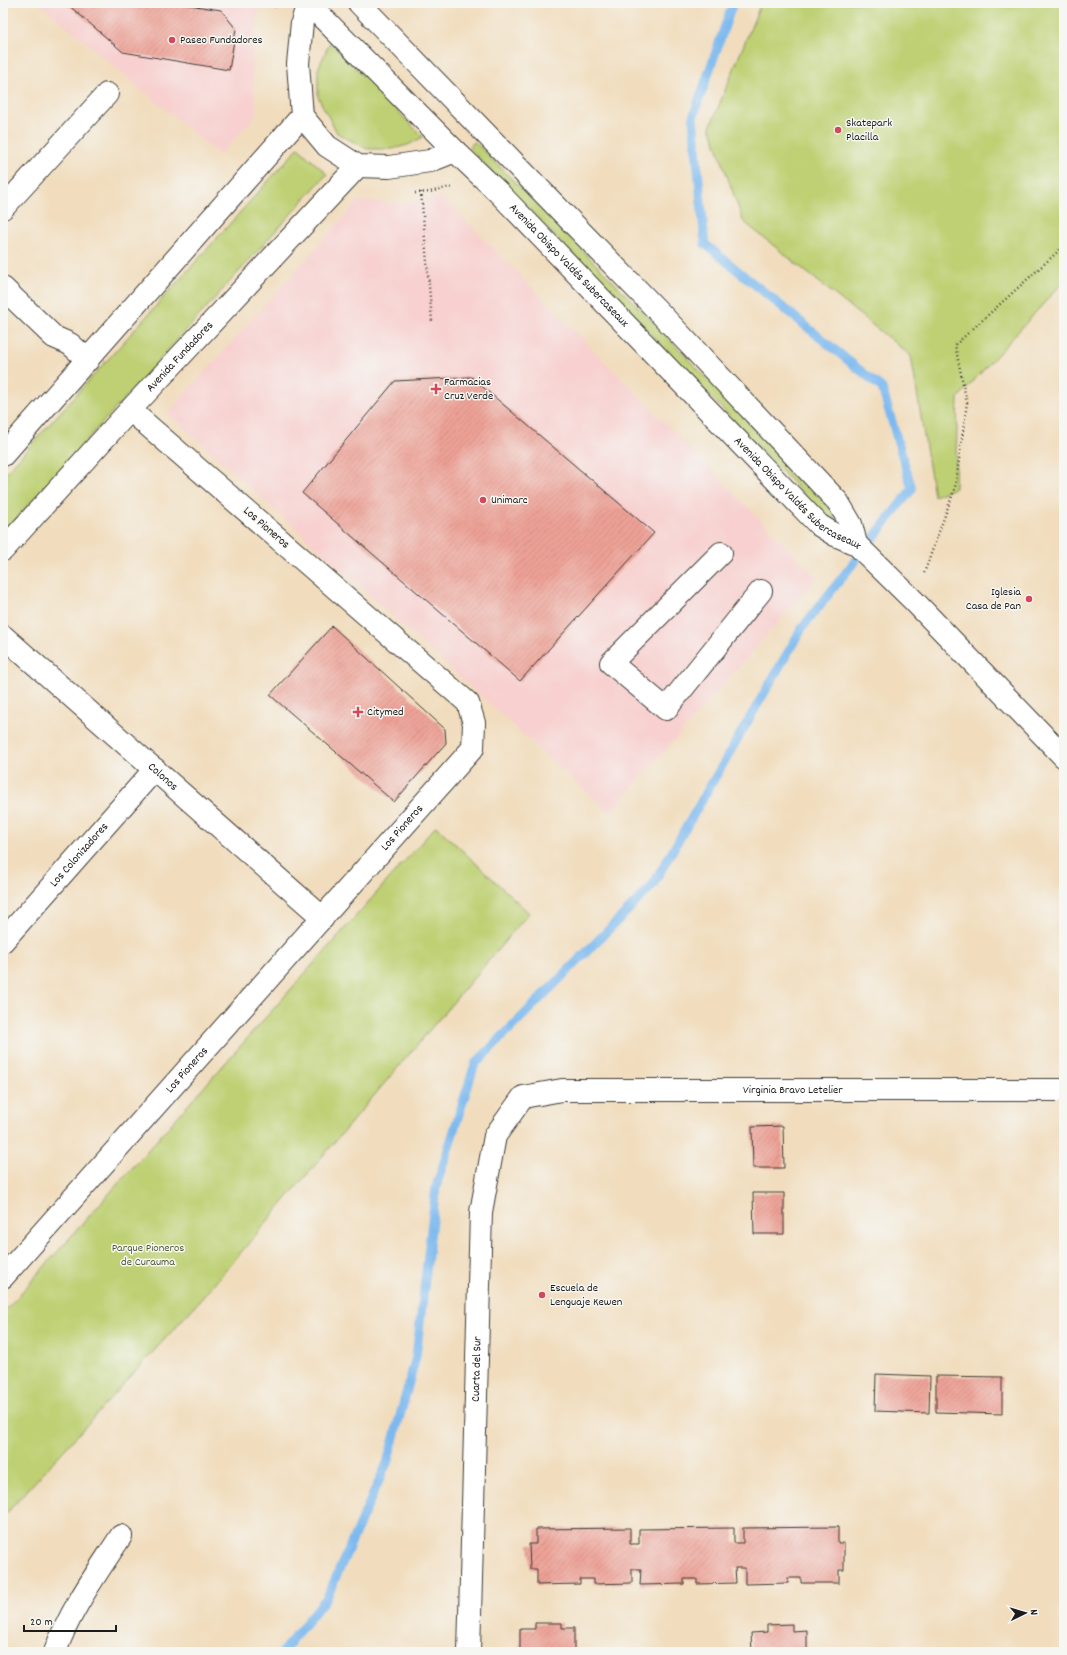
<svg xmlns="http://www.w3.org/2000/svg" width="1067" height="1655" viewBox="0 0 1067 1655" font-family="Dekko,sans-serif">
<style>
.built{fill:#f7d0cf}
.green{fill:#bed073;stroke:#6d7648}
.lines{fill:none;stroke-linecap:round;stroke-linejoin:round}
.stream{stroke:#7db9ef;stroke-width:9}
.building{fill:url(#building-hatch)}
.minor-casing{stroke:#3c3934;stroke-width:24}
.major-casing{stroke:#3c3934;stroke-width:24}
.path{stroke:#3c3934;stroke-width:2.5;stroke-dasharray:1 3;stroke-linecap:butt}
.minor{stroke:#fff;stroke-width:22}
.major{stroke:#fff;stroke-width:22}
.poi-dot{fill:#d1495b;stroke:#f6f6f2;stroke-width:1.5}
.labels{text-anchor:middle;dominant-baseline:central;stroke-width:3;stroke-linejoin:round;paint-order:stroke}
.poi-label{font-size:12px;fill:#1c1c1c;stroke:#f6f6f2;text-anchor:start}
.street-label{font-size:12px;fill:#1c1c1c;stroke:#f6f6f2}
.park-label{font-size:12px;fill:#555b3a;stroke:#f6f6f2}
</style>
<defs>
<pattern id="building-hatch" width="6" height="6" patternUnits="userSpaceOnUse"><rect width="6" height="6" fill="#eda196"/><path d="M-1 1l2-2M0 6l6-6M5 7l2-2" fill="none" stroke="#cb8a81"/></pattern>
</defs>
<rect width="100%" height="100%" fill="#f6f6f2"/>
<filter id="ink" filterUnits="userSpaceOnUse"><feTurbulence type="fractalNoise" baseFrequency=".025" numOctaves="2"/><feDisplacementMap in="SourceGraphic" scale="8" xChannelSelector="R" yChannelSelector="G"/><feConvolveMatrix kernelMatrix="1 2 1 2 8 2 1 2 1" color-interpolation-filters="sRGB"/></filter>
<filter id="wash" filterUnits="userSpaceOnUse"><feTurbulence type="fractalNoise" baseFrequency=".012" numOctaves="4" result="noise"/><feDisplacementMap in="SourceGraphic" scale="16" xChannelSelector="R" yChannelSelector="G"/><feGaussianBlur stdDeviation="0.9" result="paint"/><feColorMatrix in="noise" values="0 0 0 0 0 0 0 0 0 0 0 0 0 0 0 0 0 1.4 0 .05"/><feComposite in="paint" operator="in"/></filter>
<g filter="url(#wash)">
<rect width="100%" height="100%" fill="#f1ddbe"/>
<g class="built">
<path d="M39 3H259L260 5 254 36 252 75 257 114 220 155Z"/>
<path d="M442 196 817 578 610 813 168 413 358 201 404 203Z"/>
</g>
<g class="green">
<path d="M761 3H1064V281L958 398 955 488 934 496 911 356 743 221 710 127Z"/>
<path d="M330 42 423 137 408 145 392 149H367L337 133 318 97V69Z"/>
<path d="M475 142 655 324 835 514V520L829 521 648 331 469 148 471 144Z"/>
<path d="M298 148 327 174 3 533V476Z"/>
<path d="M436 826 529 913 203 1297 3 1517V1313Z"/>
</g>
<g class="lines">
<path class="stream" d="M282 1652 327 1597 387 1463 416 1357 436 1187 475 1064 652 886 802 628 912 489 882 388 705 244 693 117 733 3"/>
</g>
<g id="blocks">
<g class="building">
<path d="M66 3H176L221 10 236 29 229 70 123 52Z"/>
<path d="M471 377 654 533 520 681 302 493 395 381Z"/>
<path d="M332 626 445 729 446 743 394 802 270 695Z"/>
<path d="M783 1126 784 1168H753L752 1127Z"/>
<path d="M753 1193H784V1234H754Z"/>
<path d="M876 1374 930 1376 929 1413 875 1411Z"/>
<path d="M936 1376 1002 1377V1414L936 1412Z"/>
<path d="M838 1527V1543H844V1570H839V1583H801V1578H788V1583L745 1584V1568H735L736 1583 697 1584V1579H684V1584L640 1585 641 1569H632V1583L593 1584V1579H580V1584L537 1585V1569H530L529 1544H536V1529L630 1528V1544H639V1529L734 1528V1543H743V1528Z"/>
<path d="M535 1623H562V1628H574V1652H520V1629H535Z"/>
<path d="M792 1624V1631L807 1630V1652H752L751 1633 767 1632V1625Z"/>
</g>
</g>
</g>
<g filter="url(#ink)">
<use href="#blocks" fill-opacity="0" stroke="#3c3934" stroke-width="1"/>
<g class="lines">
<defs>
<g id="minor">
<path d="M308 3 302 22 298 64 302 116 327 146 358 166 389 167 430 161 455 151"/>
<path d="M3 208 107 94"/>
<path d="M3 288 54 337 70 344 88 360"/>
<path d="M3 455 302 116"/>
<path id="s1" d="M3 550 130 410 358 166"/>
<path d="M721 553 611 663 666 709 761 591"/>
<path id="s2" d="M3 636 323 918"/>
<path id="s3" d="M3 941 155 769"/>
<path id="s4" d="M3 1277 473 748 474 723 468 703 130 410"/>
<path d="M55 1652C70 1610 97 1573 121 1536"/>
<path id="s5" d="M469 1652 481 1212 495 1136 523 1097 562 1090H1064"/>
</g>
<g id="major">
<path id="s6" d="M308 3 455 151 498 192 819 525 835 535 856 544 914 601 1064 757"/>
<path d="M359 3 659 312 838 502 851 524 856 544"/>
</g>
</defs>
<use href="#minor" class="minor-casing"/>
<use href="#major" class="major-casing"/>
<g class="path">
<path d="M273 3 277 9"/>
<path d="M421 192 432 321"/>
<path d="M415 193 430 192 450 187 452 188"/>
<path d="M924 573 955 488 967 403 955 345 1064 246"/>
</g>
<use href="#minor" class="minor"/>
<use href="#major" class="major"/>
</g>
</g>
<g class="poi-dot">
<circle cx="172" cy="40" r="4"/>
<circle cx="838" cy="130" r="4"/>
<path d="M434 383h4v4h4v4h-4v4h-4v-4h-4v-4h4z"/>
<circle cx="483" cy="500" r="4"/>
<circle cx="1029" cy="599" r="4"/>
<path d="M356 706h4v4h4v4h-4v4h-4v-4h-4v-4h4z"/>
<circle cx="542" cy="1295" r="4"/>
</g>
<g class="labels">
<g class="poi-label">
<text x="180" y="40">Paseo Fundadores</text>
<text x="846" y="123">Skatepark<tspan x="846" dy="14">Placilla</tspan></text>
<text x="444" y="382">Farmacias<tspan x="444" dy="14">Cruz Verde</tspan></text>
<text x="491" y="500">Unimarc</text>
<text x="1021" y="592" text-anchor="end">Iglesia<tspan x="1021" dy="14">Casa de Pan</tspan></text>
<text x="367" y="712">Citymed</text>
<text x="550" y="1288">Escuela de<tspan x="550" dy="14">Lenguaje Kewen</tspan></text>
</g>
<g class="street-label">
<text stroke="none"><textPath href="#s6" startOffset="370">Avenida Obispo Valdés Subercaseaux</textPath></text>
<text stroke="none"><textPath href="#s1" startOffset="262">Avenida Fundadores</textPath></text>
<text stroke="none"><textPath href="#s6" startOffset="694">Avenida Obispo Valdés Subercaseaux</textPath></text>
<text transform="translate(266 528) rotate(41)">Los Pioneros</text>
<text stroke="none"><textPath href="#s2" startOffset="213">Colonos</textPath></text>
<text stroke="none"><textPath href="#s4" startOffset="601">Los Pioneros</textPath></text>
<text stroke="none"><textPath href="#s3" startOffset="115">Los Colonizadores</textPath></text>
<text stroke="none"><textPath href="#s4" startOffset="277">Los Pioneros</textPath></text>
<text stroke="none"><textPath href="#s5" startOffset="836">Virginia Bravo Letelier</textPath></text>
<text stroke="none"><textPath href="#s5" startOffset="283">Cuarta del Sur</textPath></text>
</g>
<g class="park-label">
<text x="148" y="1248">Parque Pioneros<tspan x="148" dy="14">de Curauma</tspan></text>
</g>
</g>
<rect width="1067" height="1655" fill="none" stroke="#f6f6f2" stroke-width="16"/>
<g transform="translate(1025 1613) rotate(85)" stroke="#f6f6f2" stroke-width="3" paint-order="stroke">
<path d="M0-3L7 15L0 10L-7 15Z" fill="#1c1c1c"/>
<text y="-6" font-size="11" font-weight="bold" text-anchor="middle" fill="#1c1c1c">N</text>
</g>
<path d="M24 1625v6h92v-6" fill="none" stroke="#1c1c1c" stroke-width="2"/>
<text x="30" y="1625" font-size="12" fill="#1c1c1c" stroke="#f6f6f2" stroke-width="3" paint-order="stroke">20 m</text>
</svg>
